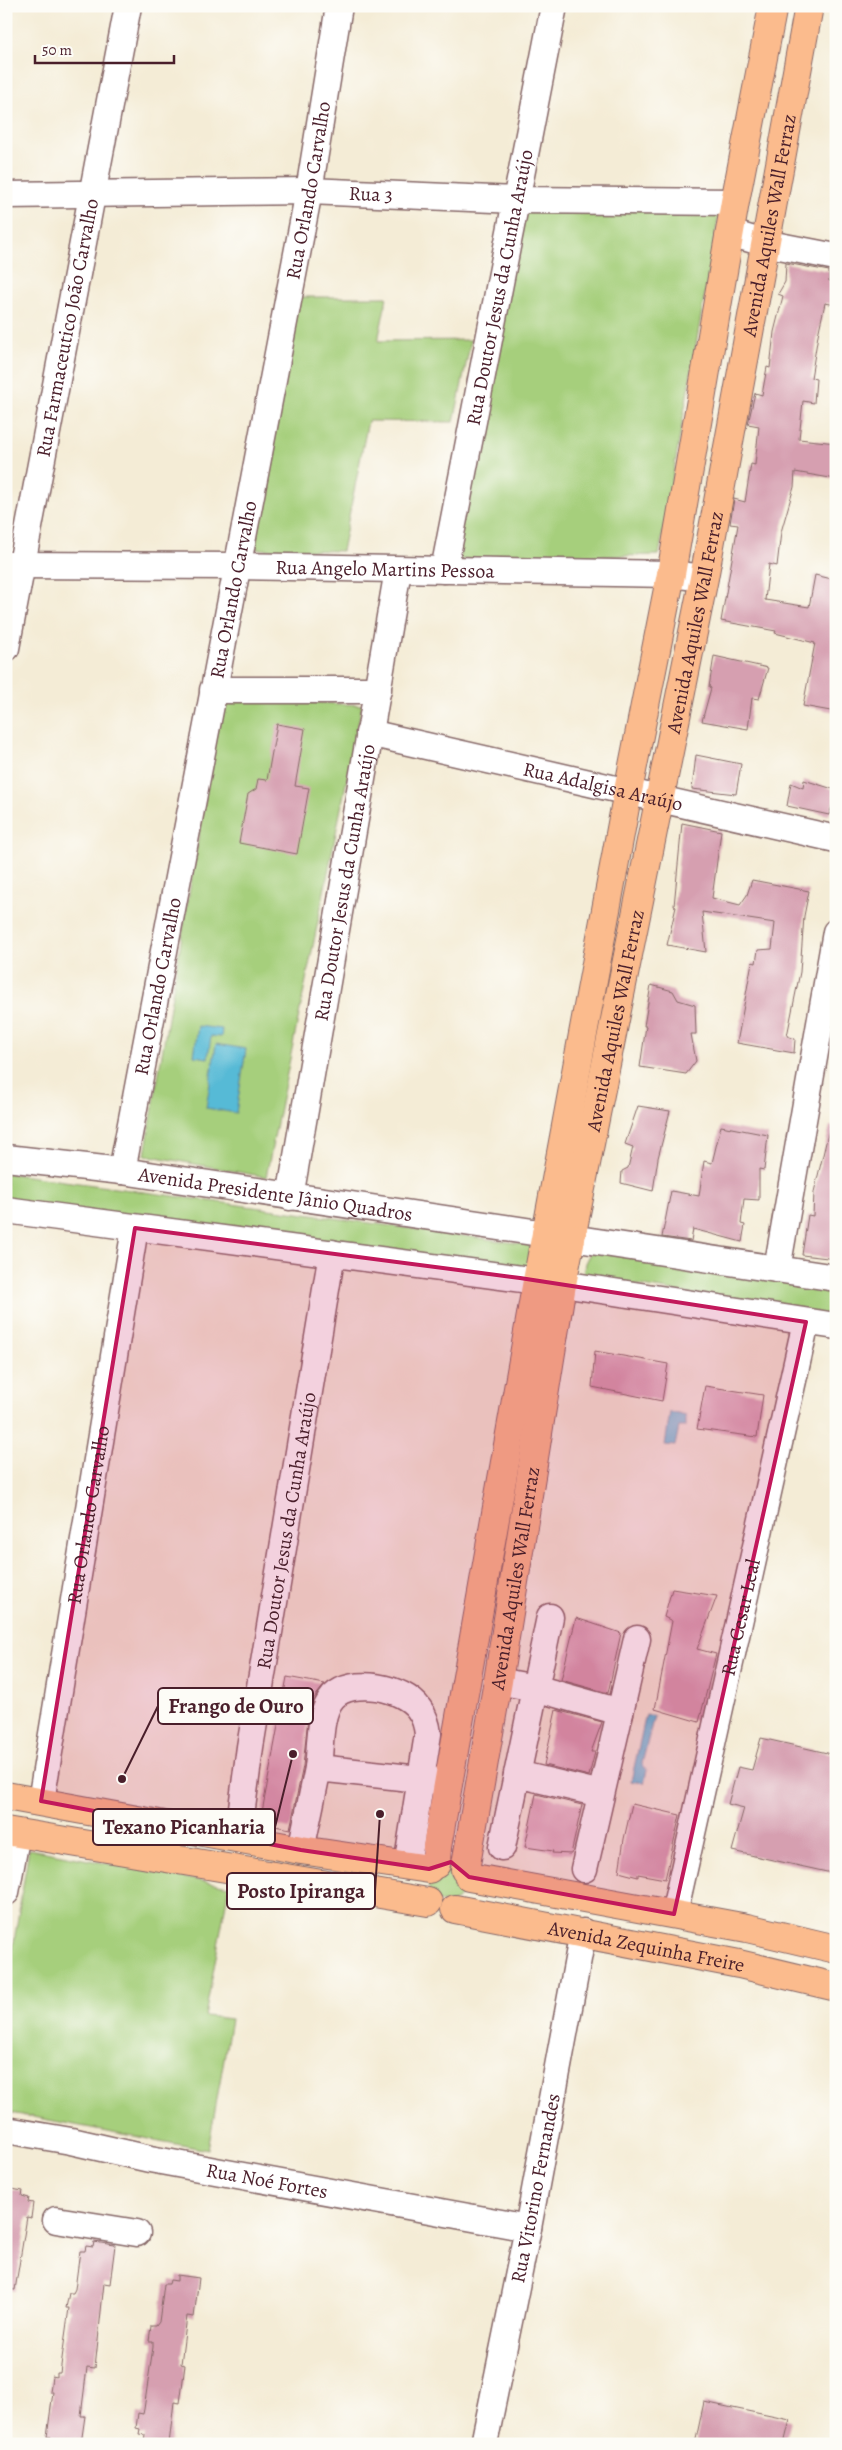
<svg xmlns="http://www.w3.org/2000/svg" width="842" height="2450" viewBox="0 0 842 2450" font-family="Alegreya,serif">
<style>
.green{fill:#a6cf7b;stroke:#787753}
.water{fill:#57bad6;stroke:#506c80}
.building{fill:#d69fb0}
.lines{fill:none;stroke-linecap:round;stroke-linejoin:round}
.minor-casing{stroke:#866767;stroke-width:29}
.major-casing{stroke:#866767;stroke-width:30}
.minor{stroke:#fff;stroke-width:26}
.major{stroke:#fbbb8d;stroke-width:28}
.marked{fill:#c2185b;fill-opacity:0.2;stroke:#c2185b;stroke-width:4;stroke-linejoin:round}
.labels{text-anchor:middle;dominant-baseline:central;stroke-width:4.5;stroke-linejoin:round;paint-order:stroke}
.street-label{font-size:20px;fill:#4a1f2b;stroke:#fdfcf7}
.leader{fill:none;stroke:#4a1f2b;stroke-width:2}
.callout-dot{fill:#4a1f2b;stroke:#fdfcf7;stroke-width:2}
.callout{fill:#fdfcf7;stroke:#4a1f2b;stroke-width:2}
.callout-label{font-size:21px;text-anchor:middle;font-weight:bold;fill:#4a1f2b}
</style>
<rect width="100%" height="100%" fill="#fdfcf7"/>
<filter id="ink" filterUnits="userSpaceOnUse"><feTurbulence type="fractalNoise" baseFrequency=".02" numOctaves="2"/><feDisplacementMap in="SourceGraphic" scale="10" xChannelSelector="R" yChannelSelector="G"/><feConvolveMatrix kernelMatrix="1 2 1 2 8 2 1 2 1" color-interpolation-filters="sRGB"/></filter>
<filter id="wash" filterUnits="userSpaceOnUse"><feTurbulence type="fractalNoise" baseFrequency=".0096" numOctaves="4" result="noise"/><feDisplacementMap in="SourceGraphic" scale="20" xChannelSelector="R" yChannelSelector="G"/><feGaussianBlur stdDeviation="1.12" result="paint"/><feColorMatrix in="noise" values="0 0 0 0 0 0 0 0 0 0 0 0 0 0 0 0 0 1.4 0 .05"/><feComposite in="paint" operator="in"/></filter>
<g filter="url(#wash)">
<rect width="100%" height="100%" fill="#f4ecd6"/>
<g class="green">
<path d="M523 205 720 208 659 555 454 560Z"/>
<path d="M298 297H387L378 341 471 340 454 422 368 421 342 551 248 549Z"/>
<path d="M222 698 362 705 266 1177 145 1155Z"/>
<path d="M6 1173 530 1245 528 1272 6 1203Z"/>
<path d="M591 1251 836 1287V1318L583 1276 585 1263Z"/>
<path d="M29 1849 229 1886 205 2016 231 2019 208 2150 6 2112V1991Z"/>
<path d="M448 1867 454 1868 465 1886C461 1911 428 1908 428 1882Z"/>
</g>
<g class="water">
<path d="M198 1026 222 1029 221 1037 211 1036 208 1058 194 1056Z"/>
<path d="M216 1044 246 1049 236 1113 206 1108Z"/>
<path d="M670 1412 686 1416V1427H679L675 1446 665 1445Z"/>
<path d="M646 1714 654 1716 642 1764 647 1770 644 1783 631 1781Z"/>
</g>
<g id="blocks">
<g class="building">
<path d="M786 263 829 271V281L836 282V305L825 303 818 335 811 378 816 379 814 403 803 401 799 439 836 443V479L795 472 794 487 781 532 777 566 769 564 765 600 809 607 815 575 836 580V712L803 706 815 643 775 633 776 631 721 621 738 525 730 524 734 499 745 502 751 464 755 465 759 426 748 424 755 393 762 395 767 367 770 368 774 332 783 296 778 294 785 282Z"/>
<path d="M714 656 768 668 759 699 752 698 748 729 702 721 711 688 709 687Z"/>
<path d="M277 724 305 729 295 786 309 788 297 854 239 843 248 794 256 789 258 779 267 780Z"/>
<path d="M696 755 741 764 736 794 692 789Z"/>
<path d="M804 780 833 789 834 800 829 815 787 806 791 783 803 788Z"/>
<path d="M682 823 721 831 712 898 740 905 747 895 752 880 809 891 804 916 800 972 787 1036 795 1039 794 1053 737 1043 752 962 756 963 758 950 772 949 775 923 702 912 706 952 667 945 676 907 674 906Z"/>
<path d="M651 985 673 991 678 1000 695 1005 696 1034H691L696 1061 686 1074 640 1067 646 1026H644Z"/>
<path d="M638 1106 670 1111 658 1158 653 1191 621 1183 622 1171 628 1168 633 1147 625 1144Z"/>
<path d="M721 1126 768 1135 764 1170 759 1169V1200L744 1199 741 1224 745 1225 742 1242 693 1229 691 1241 662 1237 671 1191 699 1196 704 1161 712 1163Z"/>
<path d="M830 1126 836 1127V1259L802 1255 808 1215 813 1216 814 1192Z"/>
<path d="M595 1351 668 1364 662 1401 592 1387Z"/>
<path d="M705 1386 763 1395 757 1437 697 1429Z"/>
<path d="M672 1589 717 1596 697 1649 716 1654 699 1722 655 1709 672 1621 664 1617Z"/>
<path d="M576 1618 621 1633 608 1693 561 1680Z"/>
<path d="M287 1677 325 1684 314 1698 308 1718 303 1766 290 1829 260 1823Z"/>
<path d="M556 1710 602 1722 591 1752H595L589 1776 544 1765Z"/>
<path d="M761 1738 836 1755V1874L732 1851 744 1808 728 1804 738 1767 752 1770Z"/>
<path d="M536 1794 582 1805 571 1854 552 1853 553 1851 525 1847Z"/>
<path d="M632 1804 680 1815 665 1879 638 1874V1877L619 1872 624 1839Z"/>
<path d="M6 2188 23 2191 22 2196 29 2198 28 2202 33 2203 31 2218 27 2217 15 2290 6 2289Z"/>
<path d="M94 2242 115 2245 110 2284 104 2283 95 2368 87 2367 81 2416H85L81 2444 51 2443V2437H47L53 2392H50L52 2376 57 2377V2373H60L69 2308H66L69 2293H73L75 2289 80 2251H85L86 2246 93 2247Z"/>
<path d="M177 2275 199 2278 194 2317 187 2316 181 2364 185 2365 180 2403 174 2402 169 2444H144L145 2435 139 2434 140 2429 136 2428 138 2413 143 2414 144 2409 153 2347V2341H149L151 2326H156L159 2322 164 2284H169L170 2280 177 2281Z"/>
<path d="M704 2402 790 2420 784 2444H695Z"/>
</g>
</g>
</g>
<g filter="url(#ink)">
<use href="#blocks" fill-opacity="0" stroke="#866767" stroke-width="1"/>
<g class="lines">
<defs>
<g id="minor">
<path id="s1" d="M6 195 309 191 517 200 735 202"/>
<path d="M730 233 764 243 836 257"/>
<path id="s2" d="M6 565 237 566 671 574 704 578"/>
<path id="s3" d="M444 570 554 6"/>
<path id="s4" d="M6 648 128 6"/>
<path d="M213 690H378"/>
<path id="s5" d="M369 733 836 839"/>
<path id="s6" d="M6 1158 122 1171 546 1234"/>
<path id="s7" d="M122 1171 309 191 339 6"/>
<path id="s8" d="M290 1197 398 570"/>
<path d="M6 1210 537 1281"/>
<path d="M571 1238 836 1278"/>
<path d="M777 1269 836 932"/>
<path d="M562 1284 836 1326"/>
<path d="M498 1681 535 1688 620 1712"/>
<path d="M318 1768C321 1747 318 1714 333 1697 352 1677 404 1687 419 1709 425 1717 427 1725 428 1734L407 1866"/>
<path d="M517 1774 601 1794"/>
<path id="s9" d="M41 1801 135 1228"/>
<path id="s10" d="M238 1838 250 1747 332 1253"/>
<path d="M502 1847 550 1617"/>
<path d="M301 1850 318 1768 438 1781"/>
<path d="M584 1869 637 1639"/>
<path d="M6 1892 17 1833"/>
<path id="s11" d="M674 1914 806 1322"/>
<path id="s12" d="M6 2130 71 2141 150 2159 528 2228"/>
<path d="M56 2220 137 2233"/>
<path id="s13" d="M484 2444 528 2228 583 1932"/>
</g>
<g id="major">
<path d="M546 1234 628 791 671 574 735 202 773 6"/>
<path id="s14" d="M571 1238 704 578 809 6"/>
<path d="M6 1796 301 1850 429 1869"/>
<path d="M6 1831 428 1902"/>
<path d="M436 1864 437 1847 537 1281 546 1234 571 1238 562 1284 537 1281"/>
<path id="s15" d="M465 1870 498 1681 562 1284"/>
<path d="M469 1877 747 1928 836 1949"/>
<path id="s16" d="M455 1909 739 1964 836 1987"/>
</g>
</defs>
<use href="#minor" class="minor-casing"/>
<use href="#major" class="major-casing"/>
<use href="#minor" class="minor"/>
<use href="#major" class="major"/>
</g>
</g>
<path class="marked" d="M135 1228 520 1278 806 1322 674 1914 469 1877 451 1862 429 1869 301 1850 41 1801Z"/>
<g class="labels">
<g class="street-label">
<text stroke="none"><textPath href="#s7" startOffset="998">Rua Orlando Carvalho</textPath></text>
<text stroke="none"><textPath href="#s1" startOffset="365">Rua 3</textPath></text>
<text stroke="none"><textPath href="#s14" startOffset="1032">Avenida Aquiles Wall Ferraz</textPath></text>
<text stroke="none"><textPath href="#s3" startOffset="288">Rua Doutor Jesus da Cunha Araújo</textPath></text>
<text stroke="none"><textPath href="#s4" startOffset="326">Rua Farmaceutico João Carvalho</textPath></text>
<text stroke="none"><textPath href="#s2" startOffset="379">Rua Angelo Martins Pessoa</textPath></text>
<text stroke="none"><textPath href="#s7" startOffset="592">Rua Orlando Carvalho</textPath></text>
<text stroke="none"><textPath href="#s14" startOffset="628">Avenida Aquiles Wall Ferraz</textPath></text>
<text stroke="none"><textPath href="#s5" startOffset="240">Rua Adalgisa Araújo</textPath></text>
<text stroke="none"><textPath href="#s8" startOffset="319">Rua Doutor Jesus da Cunha Araújo</textPath></text>
<text stroke="none"><textPath href="#s7" startOffset="188">Rua Orlando Carvalho</textPath></text>
<text stroke="none"><textPath href="#s14" startOffset="222">Avenida Aquiles Wall Ferraz</textPath></text>
<text stroke="none"><textPath href="#s6" startOffset="272">Avenida Presidente Jânio Quadros</textPath></text>
<text stroke="none"><textPath href="#s9" startOffset="290">Rua Orlando Carvalho</textPath></text>
<text stroke="none"><textPath href="#s10" startOffset="311">Rua Doutor Jesus da Cunha Araújo</textPath></text>
<text stroke="none"><textPath href="#s15" startOffset="296">Avenida Aquiles Wall Ferraz</textPath></text>
<text stroke="none"><textPath href="#s11" startOffset="304">Rua Cesar Leal</textPath></text>
<text stroke="none"><textPath href="#s16" startOffset="195">Avenida Zequinha Freire</textPath></text>
<text stroke="none"><textPath href="#s12" startOffset="266">Rua Noé Fortes</textPath></text>
<text stroke="none"><textPath href="#s13" startOffset="261">Rua Vitorino Fernandes</textPath></text>
</g>
</g>
<path class="leader" d="M122 1779L158 1706M293 1754L275 1827M380 1814L375 1891"/>
<g class="callout-dot">
<circle cx="122" cy="1779" r="5"/>
<circle cx="293" cy="1754" r="5"/>
<circle cx="380" cy="1814" r="5"/>
</g>
<g class="callout">
<rect x="158" y="1688" width="155" height="36" rx="5"/>
<rect x="93" y="1809" width="182" height="36" rx="5"/>
<rect x="227" y="1873" width="148" height="36" rx="5"/>
</g>
<g class="callout-label">
<text x="236" y="1713">Frango de Ouro</text>
<text x="184" y="1834">Texano Picanharia</text>
<text x="301" y="1898">Posto Ipiranga</text>
</g>
<rect width="842" height="2450" fill="none" stroke="#fdfcf7" stroke-width="25"/>
<path d="M35 55v8h139v-8" fill="none" stroke="#4a1f2b" stroke-width="2.5"/>
<text x="42" y="55" font-size="15" fill="#4a1f2b" stroke="#fdfcf7" stroke-width="4" paint-order="stroke">50 m</text>
</svg>
